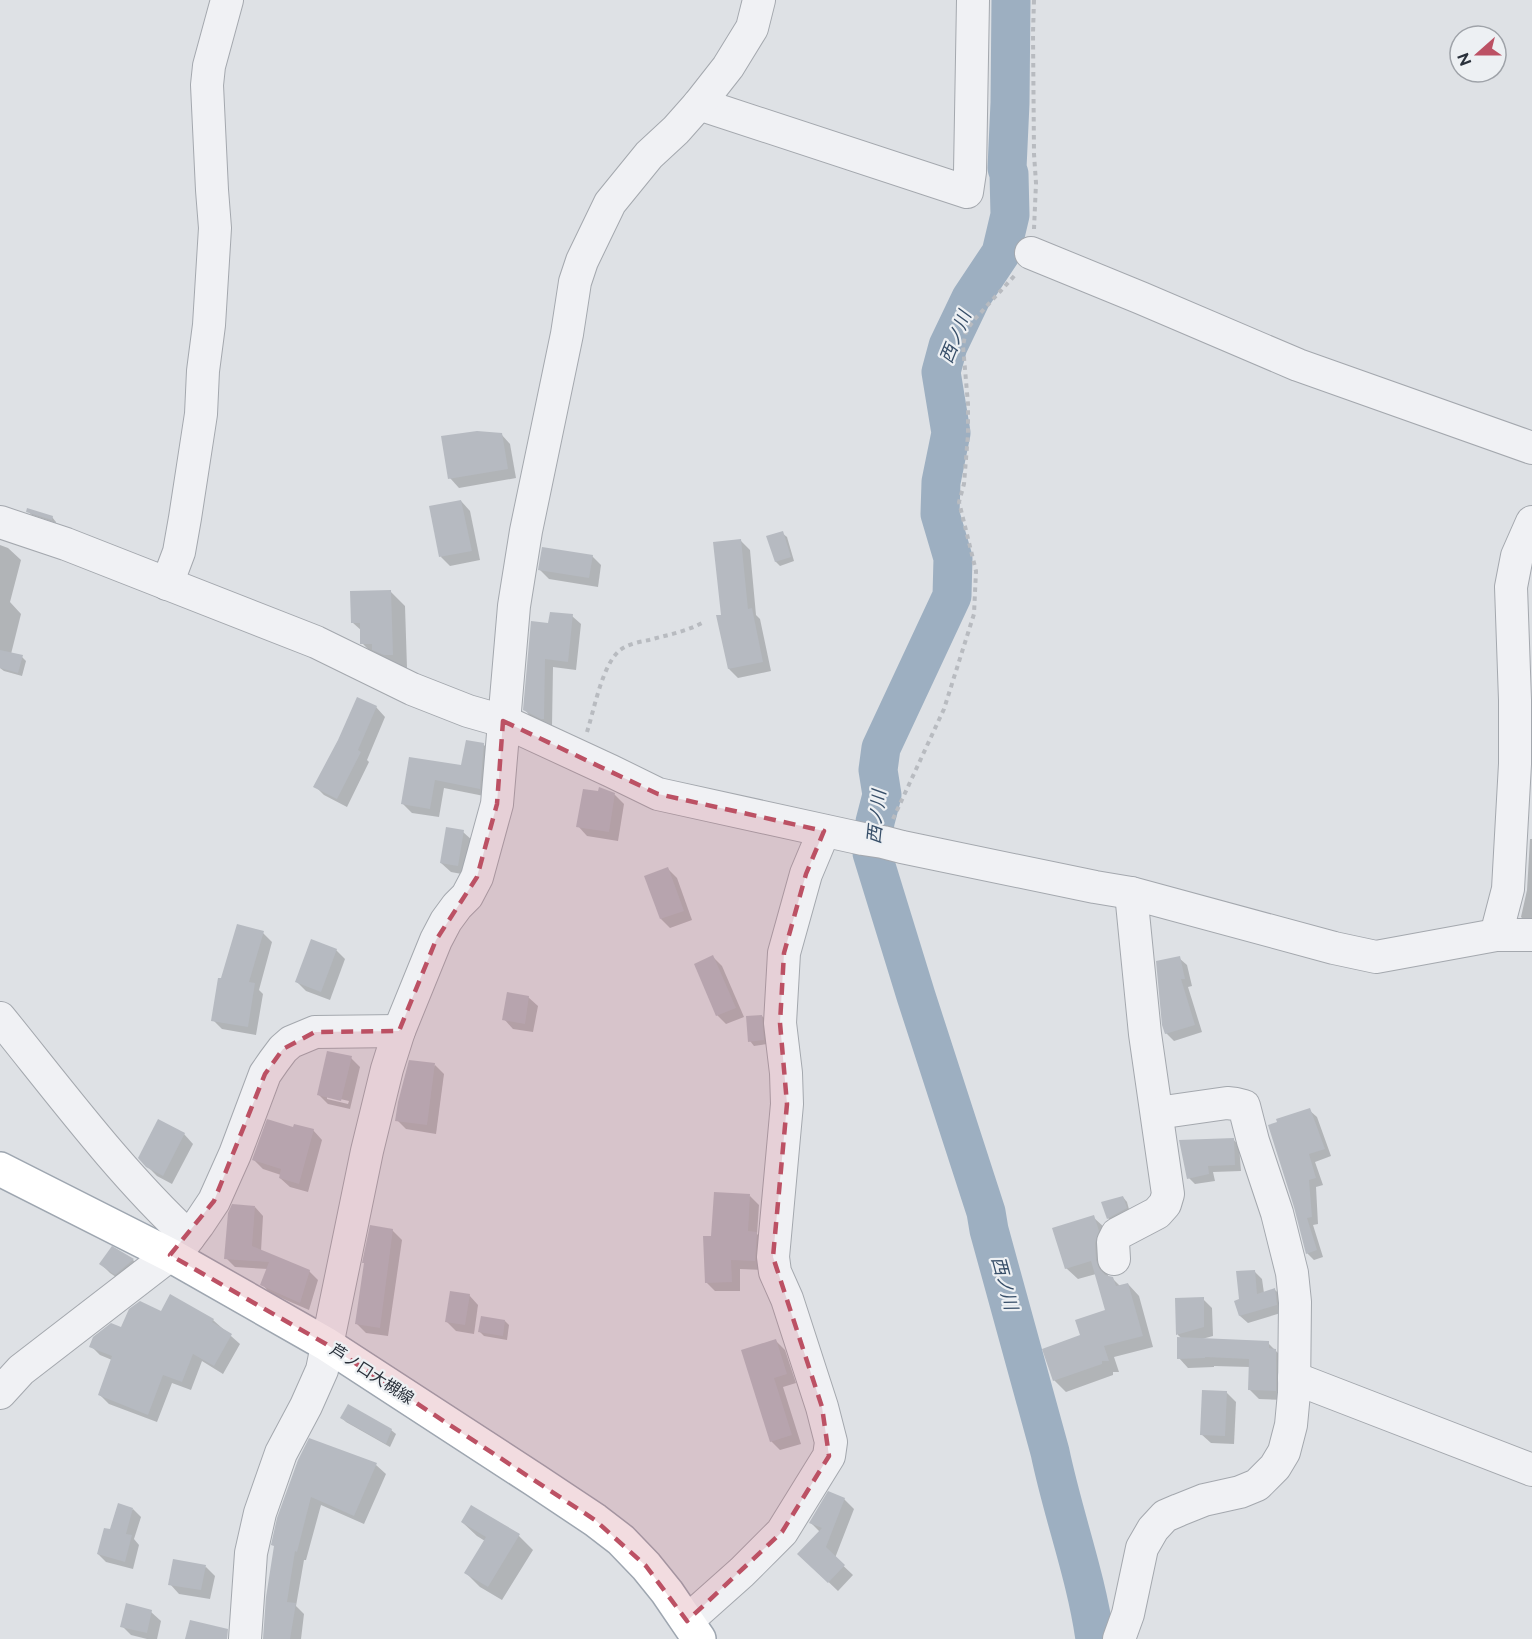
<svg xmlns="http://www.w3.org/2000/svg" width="1532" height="1639" viewBox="0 0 1532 1639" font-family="Raleway,'Noto Sans JP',sans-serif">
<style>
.shadow{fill:#0003;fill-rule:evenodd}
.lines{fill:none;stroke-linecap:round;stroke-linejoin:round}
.river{stroke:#9dafc1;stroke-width:39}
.building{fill:#b6bac1}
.minor-casing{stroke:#a4a8ae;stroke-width:34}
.major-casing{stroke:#9ea6b0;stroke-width:36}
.path{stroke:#b8bbc0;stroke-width:4;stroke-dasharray:4.5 4.5;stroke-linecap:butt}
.minor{stroke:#f0f1f4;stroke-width:32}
.major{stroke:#fff;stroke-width:33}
.marked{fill:#bc5164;fill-opacity:0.2;stroke:#bc5164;stroke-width:4.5;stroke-dasharray:12 8;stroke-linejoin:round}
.labels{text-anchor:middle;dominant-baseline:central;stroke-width:4.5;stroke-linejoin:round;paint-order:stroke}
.street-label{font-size:16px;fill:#29303a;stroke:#edf0f3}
.water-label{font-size:18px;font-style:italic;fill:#384f69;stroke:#edf0f3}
</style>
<rect width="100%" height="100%" fill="#dee1e5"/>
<g class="shadow">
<path d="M501 434 510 444 516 478 459 488 450 478Z"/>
<path d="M461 501 470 511 480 560 450 566 441 557Z"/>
<path d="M27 511 52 517 56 522V523L32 515Z"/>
<path d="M782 533 787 537 794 561 780 566 776 562 768 537Z"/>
<path d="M741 541 750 550 756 615 760 619 771 671 738 678 729 669 722 616Z"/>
<path d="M0 545 8 548 21 560 10 602 21 614 11 654 22 657 26 661 22 676 4 671 0 668Z"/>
<path d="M592 556 601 565 598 587 549 579 540 570Z"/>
<path d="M390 591 405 606 407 668 399 669 376 657 362 643V631L353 623Z"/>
<path d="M572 616 581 624 576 670 553 667 552 726 533 719 525 710 550 625Z"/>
<path d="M376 707 385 717 367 760 369 762 347 807 324 795 315 786Z"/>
<path d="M483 744 493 754 489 797 444 788 439 817 412 813 403 804 410 758 462 767Z"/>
<path d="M599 793 615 795 624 804 618 841 587 836 578 826Z"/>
<path d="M463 832 473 841 467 875 451 872 441 863Z"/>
<path d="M1530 839H1532V926H1530L1521 917 1527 890Z"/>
<path d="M668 869 677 878 692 920 670 928 661 919Z"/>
<path d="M263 933 272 942 259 990 263 994 256 1035 222 1029 213 1020 222 980Z"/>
<path d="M336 950 345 959 330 1000 306 991 297 982Z"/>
<path d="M713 957 722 966 744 1017 726 1024 717 1015Z"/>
<path d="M1179 958 1187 965 1192 986 1188 987 1202 1032 1174 1041 1166 1033Z"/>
<path d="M528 997 538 1006 533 1032 513 1029 504 1019Z"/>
<path d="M762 1016 766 1020 767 1044 754 1046 750 1041Z"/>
<path d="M351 1058 360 1067 350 1109 328 1104 319 1095ZM327 1096 349 1101 348 1104 327 1099Z"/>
<path d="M435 1065 444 1074 436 1134 406 1129 397 1120Z"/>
<path d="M1309 1110 1317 1117 1331 1156 1315 1162 1323 1185 1316 1187 1318 1224 1313 1225 1323 1257 1314 1260 1307 1253 1279 1123Z"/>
<path d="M294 1129 313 1130 322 1140 308 1192 290 1187 280 1178 281 1175 263 1169 254 1160Z"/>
<path d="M184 1134 193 1144 172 1184 157 1176 147 1166Z"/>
<path d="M1233 1139 1239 1146 1241 1171 1213 1172 1215 1181 1195 1184 1189 1178Z"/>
<path d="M750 1196 759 1205 757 1234 766 1242 764 1270 740 1269V1291H715L706 1282 712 1237Z"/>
<path d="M1123 1197 1127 1202 1130 1213 1112 1222 1108 1218Z"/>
<path d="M255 1207 263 1216 261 1251 309 1271 318 1280 309 1310 270 1293 262 1284 268 1269 235 1267 226 1258Z"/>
<path d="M1093 1217 1105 1228 1108 1277 1112 1278 1120 1286 1128 1284 1139 1296 1153 1347 1114 1357 1119 1372H1113V1375L1066 1392 1054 1380 1082 1336 1107 1311 1096 1274 1078 1279 1066 1268Z"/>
<path d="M392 1230 402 1240 388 1336 366 1333 356 1323Z"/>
<path d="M112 1248 133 1260 142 1269 125 1283 110 1273 101 1264Z"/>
<path d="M1255 1272 1262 1279 1264 1293 1275 1290 1283 1297 1284 1312 1248 1323 1240 1316V1300Z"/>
<path d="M469 1295 478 1305 474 1334 456 1331 447 1322Z"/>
<path d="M1203 1299 1212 1308 1213 1336 1202 1339 1268 1343 1285 1360V1400L1259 1399 1249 1389 1250 1367 1214 1366V1367L1188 1368 1179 1358 1182 1339 1178 1335 1177 1300Z"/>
<path d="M161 1313 213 1320 240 1344 223 1374 202 1361 191 1390 172 1383 157 1422 109 1404 100 1395 112 1360 100 1355 91 1346 122 1329Z"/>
<path d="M505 1321 509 1325 507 1340 484 1336 480 1332Z"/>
<path d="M776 1341 785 1350 796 1383 783 1387 801 1444 780 1450 771 1441 743 1351Z"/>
<path d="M1226 1392 1236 1402 1234 1444 1211 1443 1201 1434Z"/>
<path d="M342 1418 391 1430 396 1434 390 1447 346 1422Z"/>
<path d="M310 1440 376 1465 386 1474 364 1524 321 1505 306 1560H304L296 1606 304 1614 301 1639H265Z"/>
<path d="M844 1499 854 1509 835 1558 853 1575 838 1591 799 1554 820 1532 811 1523Z"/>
<path d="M133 1509 141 1517 134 1539 139 1545 133 1569 106 1562 98 1554 111 1531Z"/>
<path d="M462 1522 519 1536 533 1550 502 1600 480 1587 466 1573 485 1541 477 1536Z"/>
<path d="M206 1567 215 1576 210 1599 179 1594 170 1584Z"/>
<path d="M151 1612 161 1621 157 1639H147L131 1635 122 1626Z"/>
</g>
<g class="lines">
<path class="river" d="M1011 0 1010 103 1007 168 1009 174 1010 215 1001 253 971 298 948 346 941 372 951 433 941 482 940 514 953 558 952 596 881 748 878 770 882 795 875 822 872 853 916 996 986 1212 989 1230 1050 1452C1063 1515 1086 1575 1095 1639"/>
</g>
<g class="building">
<path d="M477 431 502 433 508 469 448 479 441 436Z"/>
<path d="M461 500 472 551 439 557 429 506Z"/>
<path d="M27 508 53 516 52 520 26 512Z"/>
<path d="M783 531 791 557 775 562 766 536Z"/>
<path d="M741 539 748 609 752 608 763 662 728 669 716 615H721L713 542Z"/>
<path d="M542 547 593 555 589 578 538 570Z"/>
<path d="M391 590 393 655H384L372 650V644H360V623H351L350 591Z"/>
<path d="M550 612 573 614 568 662 545 659 544 719H541L523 710 531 621 548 623Z"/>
<path d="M0 650 23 655 18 673 0 668Z"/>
<path d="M357 697 377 706 358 750 361 752 337 799 313 787 338 740Z"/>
<path d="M466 740 484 743 480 789 435 780 430 809 401 804 409 757 461 765Z"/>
<path d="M599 787 615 793 609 832 576 827 583 789 598 791Z"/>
<path d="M446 827 464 830 458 866 440 863Z"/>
<path d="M668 867 684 911 660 919 644 876Z"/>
<path d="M237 924 264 931 249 982 255 983 248 1027 211 1021 218 978H221Z"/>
<path d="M311 939 337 949 321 992 295 982Z"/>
<path d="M713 955 736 1008 716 1016 694 964Z"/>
<path d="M1180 956 1185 979H1181L1195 1025 1165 1034 1162 1025 1156 961Z"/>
<path d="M507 992 529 996 525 1024 502 1020Z"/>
<path d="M762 1015 764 1040 748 1042 746 1016Z"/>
<path d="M327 1051 352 1056 341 1101 317 1095Z"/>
<path d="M409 1060 435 1063 427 1125 395 1121 398 1102Z"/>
<path d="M1310 1108 1325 1149 1309 1154 1316 1178 1309 1180 1312 1217 1307 1218 1317 1250 1306 1254 1294 1207 1268 1125 1277 1122 1276 1119Z"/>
<path d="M158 1119 185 1133 163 1176 146 1167 138 1158Z"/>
<path d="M267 1119 293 1127 294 1124 314 1129 299 1184 279 1178 281 1169 252 1160Z"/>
<path d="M1234 1138 1235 1165 1208 1166 1209 1174 1187 1179 1179 1140Z"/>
<path d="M714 1192 750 1194 748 1231 757 1232 755 1261 731 1260 732 1282 705 1283 703 1236H711Z"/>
<path d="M1123 1196 1127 1208 1107 1219 1101 1202Z"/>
<path d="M232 1204 255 1206 252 1246 310 1270 300 1303 260 1285 269 1262 224 1259 228 1213Z"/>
<path d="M1094 1215 1099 1231 1095 1243 1096 1260 1099 1268 1105 1275 1113 1277 1116 1286 1128 1283 1143 1336 1104 1346 1109 1361H1102V1364L1053 1381 1042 1349 1080 1335 1075 1320 1105 1310 1091 1261 1065 1269 1052 1228Z"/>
<path d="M370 1225 393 1229 380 1328 355 1324 364 1263H362Z"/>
<path d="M112 1246 134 1259 115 1275 99 1264Z"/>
<path d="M1255 1270 1257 1294 1275 1288 1277 1305 1239 1316 1234 1301 1239 1299 1236 1271Z"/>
<path d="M450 1291 470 1294 465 1325 445 1322Z"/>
<path d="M170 1294 214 1319 212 1322 232 1334 214 1366 193 1354 182 1382 163 1375 148 1415 98 1395 112 1356 89 1347 93 1337 111 1323 121 1327 129 1309 140 1301 161 1311Z"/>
<path d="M1204 1297V1327L1176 1335 1175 1298Z"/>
<path d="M481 1316 505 1320 503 1336 478 1332Z"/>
<path d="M1177 1337 1269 1341V1348L1276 1349V1391L1248 1390 1249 1359 1205 1357V1358L1177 1359Z"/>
<path d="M776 1339 787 1374 774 1378 792 1435 770 1442 741 1350Z"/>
<path d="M1202 1390 1227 1391 1225 1436 1200 1435Z"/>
<path d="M348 1404 392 1429 386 1444 340 1418Z"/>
<path d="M309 1438 377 1463 354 1516 311 1497 297 1552 295 1551 287 1602 296 1603 290 1639H263L266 1597 274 1546 271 1545 277 1518 298 1460Z"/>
<path d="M828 1491 845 1498 826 1547 845 1565 828 1583 797 1554 822 1528 809 1523Z"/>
<path d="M118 1503 133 1508 126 1534 132 1535 125 1562 97 1554 104 1528 110 1529Z"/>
<path d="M471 1505 520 1534 488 1587 464 1573 486 1537 461 1522Z"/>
<path d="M173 1559 206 1565 201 1590 168 1585Z"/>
<path d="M126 1603 152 1610 147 1633 120 1627Z"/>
<path d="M190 1620 228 1629 227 1639H185Z"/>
</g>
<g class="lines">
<defs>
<g id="minor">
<path d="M699 104 967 192 970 172 973 0"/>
<path d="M1031 253 1141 298 1298 365 1532 448"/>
<path d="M0 522 66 544 316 642 412 689 468 711 503 721 611 771 658 794 863 839 883 842 902 847 1095 887 1131 893 1334 948 1376 957 1496 935H1532"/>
<path d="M167 584 179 552 185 518 201 414 203 371 209 325 215 228 212 190 207 85 209 66 227 0"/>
<path d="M1496 935 1508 889 1515 764V700L1511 587 1517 556 1532 522"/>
<path d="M0 1018C60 1092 120 1173 189 1237"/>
<path d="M1114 1259 1113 1242 1117 1234 1157 1213 1165 1204 1168 1194 1145 1034 1131 893"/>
<path d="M1294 1378 1532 1470"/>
<path d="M0 1393 21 1370 183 1245 198 1225 214 1201 235 1154 265 1074 274 1061 283 1049 291 1042 315 1032 399 1031"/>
<path d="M687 1621 742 1572 782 1532 829 1456 831 1442 822 1407 787 1299 775 1272 773 1257 787 1104 786 1073 780 1023 784 953 806 874 824 831"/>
<path d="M245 1639 251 1553 260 1513 281 1453 306 1406 322 1370 367 1151 387 1069 399 1031 436 940 446 921 457 906 467 896 477 877 497 804 514 606 526 531 567 334 575 282 582 261 610 203 649 155 676 130 699 104 728 67 752 28 759 0"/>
<path d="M1119 1639 1128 1614 1142 1548 1153 1529 1165 1516 1179 1510 1204 1500 1240 1492 1257 1485 1275 1467 1284 1452 1291 1425 1294 1393 1295 1302 1292 1273 1277 1213 1253 1141 1244 1106 1236 1104 1227 1103 1157 1113"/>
</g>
<path id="major" d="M0 1169 170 1255 326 1344 535 1480 595 1520 621 1540 646 1566 667 1592 699 1639"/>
</defs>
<use href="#minor" class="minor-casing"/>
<use href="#major" class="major-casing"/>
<g class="path">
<path d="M1034 0 1033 33 1034 154 1036 183 1034 229"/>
<path d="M587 732C594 710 602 666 619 651 627 644 639 642 649 640 667 635 685 632 702 623"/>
<path d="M893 819 944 709 974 614 976 571 959 502 964 484 968 434V404L963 346 966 331 974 320 1016 274"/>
</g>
<use href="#minor" class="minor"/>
<use href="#major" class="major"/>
</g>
<path class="marked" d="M503 721 658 794 824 831 806 874 784 953 780 1023 787 1104 773 1257 822 1407 829 1456 782 1532 687 1621 646 1566 595 1520 326 1344 170 1255 214 1201 265 1074 283 1049 315 1032 399 1031 436 940 477 877 497 804Z"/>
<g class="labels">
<g class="street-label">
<text transform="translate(372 1374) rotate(33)">芦ノ口大槻線</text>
</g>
<g class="water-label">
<text transform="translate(955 337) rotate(-68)">西ノ川</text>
<text transform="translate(876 817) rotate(-84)">西ノ川</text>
<text transform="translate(1005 1283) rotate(75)">西ノ川</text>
</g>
</g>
<g transform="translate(1478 54) rotate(249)"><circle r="28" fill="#edf0f3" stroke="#9fa3a9" stroke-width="1.5"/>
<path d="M0-4.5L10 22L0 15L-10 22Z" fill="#bc5164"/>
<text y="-9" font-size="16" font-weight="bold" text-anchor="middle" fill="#29303a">N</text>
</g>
</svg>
